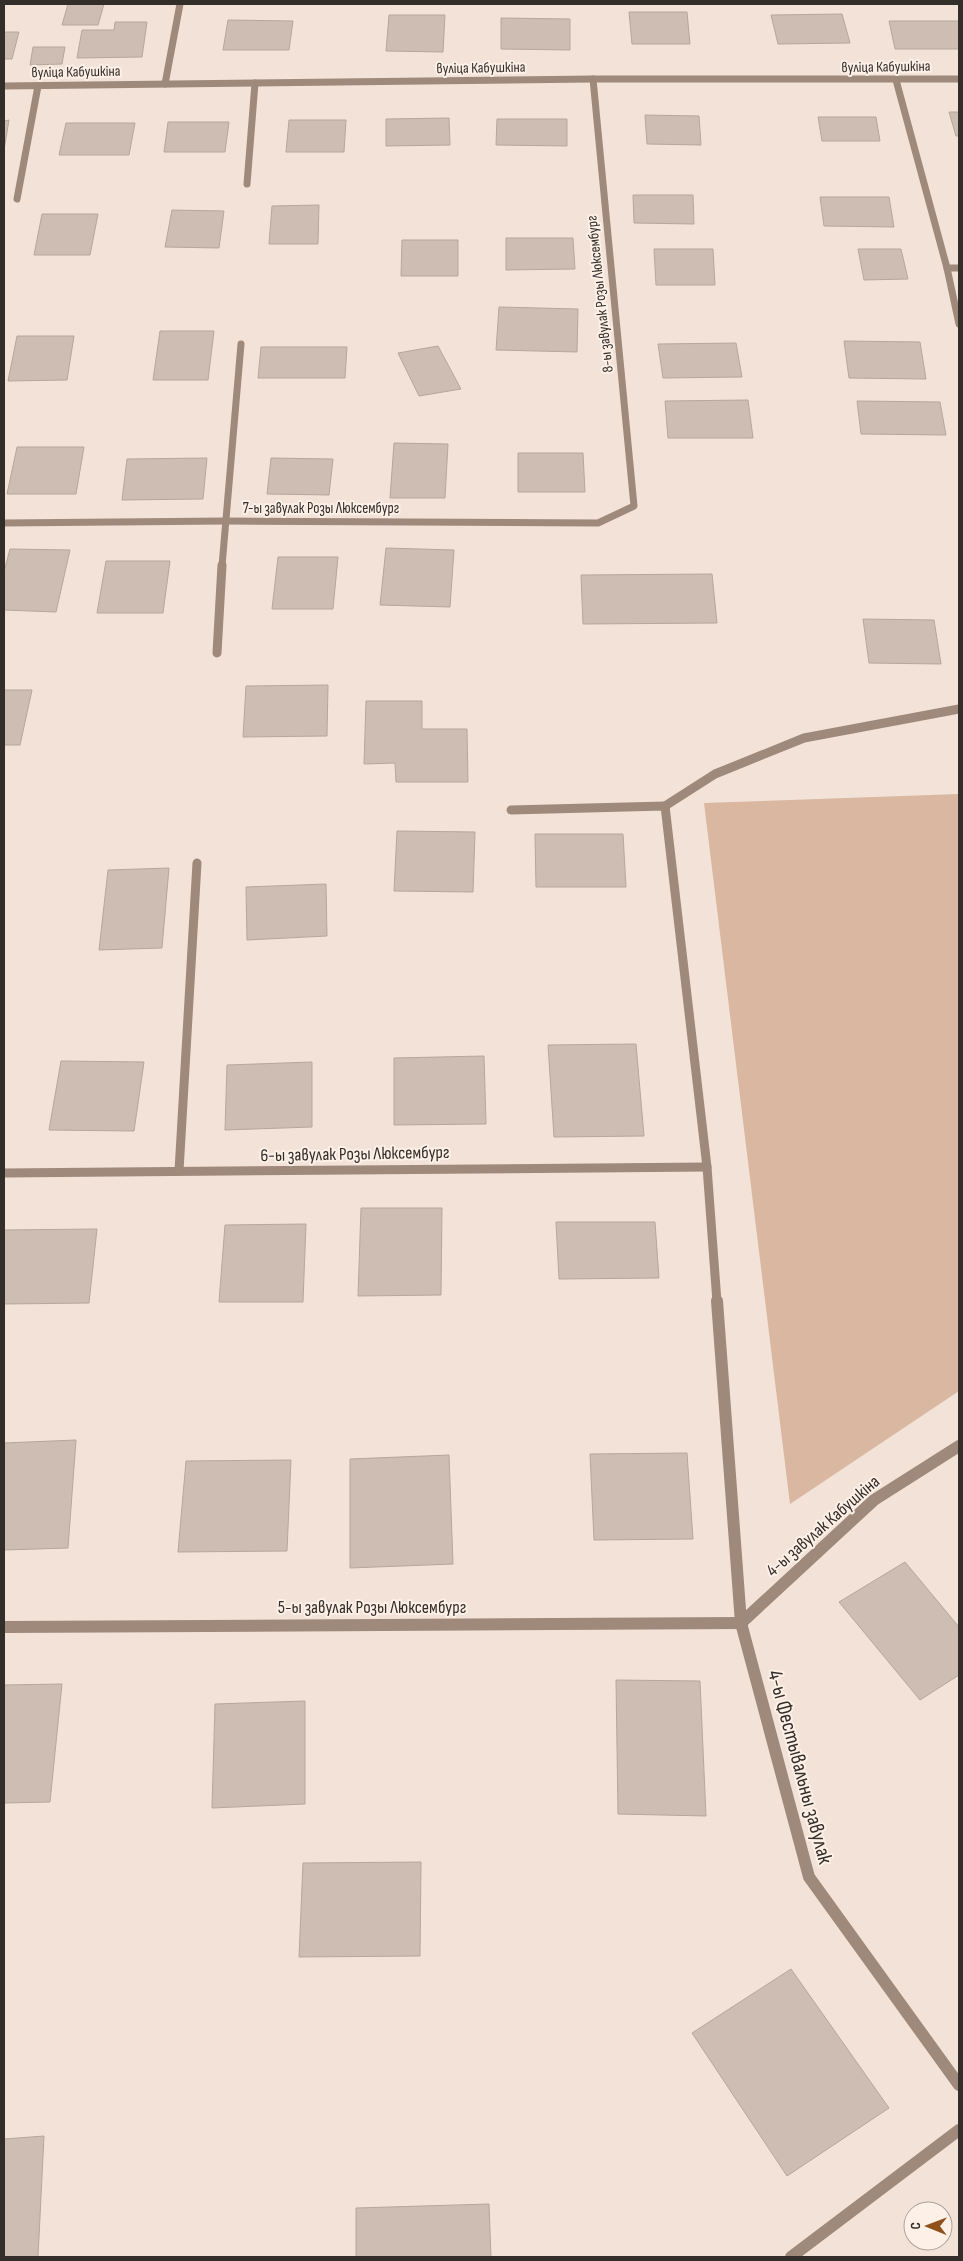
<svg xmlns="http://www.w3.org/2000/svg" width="963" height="2261" viewBox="0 0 963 2261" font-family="'Sofia Sans Condensed',sans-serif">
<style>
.green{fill:#dab7a0}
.building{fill:#cdbdb3;stroke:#b6a79d}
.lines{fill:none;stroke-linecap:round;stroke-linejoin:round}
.lane-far1{stroke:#9e897b;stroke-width:7}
.lane{stroke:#9e897b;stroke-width:9}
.street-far2{stroke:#9e897b;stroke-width:7}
.street-far1{stroke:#9e897b;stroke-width:9}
.street{stroke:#9e897b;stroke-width:12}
.labels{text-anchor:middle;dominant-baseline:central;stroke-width:4;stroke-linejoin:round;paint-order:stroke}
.far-street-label{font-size:15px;fill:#342e2a;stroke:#fdf0e7}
.street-label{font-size:18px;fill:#342e2a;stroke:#fdf0e7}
.near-street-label{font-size:21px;fill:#342e2a;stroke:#fdf0e7}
</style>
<rect width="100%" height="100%" fill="#f2e2d7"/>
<path class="green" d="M959 794V1391L790 1504 704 803Z"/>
<g class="building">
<path d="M68 4H104L98 25H62Z"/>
<path d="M629 12H687L690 44H632Z"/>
<path d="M842 14 850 43 778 44 771 15Z"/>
<path d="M389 15H445L443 52 386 51Z"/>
<path d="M501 18 570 19V50L501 49Z"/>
<path d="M228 20 293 21 289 50H223Z"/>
<path d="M889 21H959V49H895Z"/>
<path d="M115 22H147L142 57 77 58 82 30H114Z"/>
<path d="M4 32H19L12 59H4Z"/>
<path d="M33 47H65L62 64 30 65Z"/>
<path d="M949 112H959V136H956Z"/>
<path d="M645 115 699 116 701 145 647 144Z"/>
<path d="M818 117H876L880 141H822Z"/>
<path d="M449 118 450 145 386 146V119Z"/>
<path d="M497 119H567V146L496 145Z"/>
<path d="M9 120 4 150V121Z"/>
<path d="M289 120H346L344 152H286Z"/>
<path d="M168 122H229L225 152H164Z"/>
<path d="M66 123H135L129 155H59Z"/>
<path d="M633 195H693L694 224 634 223Z"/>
<path d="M820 197H889L894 227 824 226Z"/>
<path d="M319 205 318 244H269L272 206Z"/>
<path d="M172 210 224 211 219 248 165 247Z"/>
<path d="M42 214H98L90 255H34Z"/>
<path d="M506 238H573L575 269 506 270Z"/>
<path d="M402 240H458V276H401Z"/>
<path d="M654 249H713L715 285H656Z"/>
<path d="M858 249H901L908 279 864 280Z"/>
<path d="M499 307 578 309 577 352 496 350Z"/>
<path d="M160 331H214L208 380H153Z"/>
<path d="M17 336H74L67 380 8 381Z"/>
<path d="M844 341 920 342 926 379 849 378Z"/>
<path d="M736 343 742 377 663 378 658 344Z"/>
<path d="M438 346 461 389 419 396 398 353Z"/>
<path d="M261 347H347L345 378H258Z"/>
<path d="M748 400 753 438H668L665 401Z"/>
<path d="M857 401 940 402 946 435 861 434Z"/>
<path d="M394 443 448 444 445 498H390Z"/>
<path d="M17 447H84L76 494H7Z"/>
<path d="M518 453H583L585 492H518Z"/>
<path d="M207 458 203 499 122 500 127 459Z"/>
<path d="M271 458 333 459 329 495 267 494Z"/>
<path d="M386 548 454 550 450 607 380 605Z"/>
<path d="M10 549 70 550 56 612 4 610V572Z"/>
<path d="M278 557H338L333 609H272Z"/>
<path d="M106 561H170L163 613H97Z"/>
<path d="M712 574 717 623 583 624 581 575Z"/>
<path d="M863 619 934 620 941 664 869 663Z"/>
<path d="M328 685 327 736 243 737 246 686Z"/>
<path d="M4 690H32L20 745H4Z"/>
<path d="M366 701H422V729H467L468 782H396L395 763 364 764Z"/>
<path d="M397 831 475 832 473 892 394 891Z"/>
<path d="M535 834H623L626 887H536Z"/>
<path d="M169 868 162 948 99 950 108 870Z"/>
<path d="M326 884 327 936 247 940 246 887Z"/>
<path d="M636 1044 644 1136 554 1137 548 1045Z"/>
<path d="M484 1056 486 1124 394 1125V1058Z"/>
<path d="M61 1061 144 1062 134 1131 49 1130Z"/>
<path d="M312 1062V1127L225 1130 227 1065Z"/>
<path d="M361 1208H442L441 1295 358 1296Z"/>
<path d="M556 1222H655L659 1278 559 1279Z"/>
<path d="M306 1224 303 1302H219L225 1225Z"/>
<path d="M97 1229 89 1303 4 1304V1230Z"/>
<path d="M76 1440 68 1548 4 1550V1443Z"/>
<path d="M687 1453 693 1539 594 1540 590 1454Z"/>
<path d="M449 1455 453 1564 350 1568V1459Z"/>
<path d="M291 1460 287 1551 178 1552 186 1461Z"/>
<path d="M905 1562 959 1627V1675L920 1700 839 1602Z"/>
<path d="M616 1680 700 1681 706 1816 618 1814Z"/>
<path d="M62 1684 50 1802 4 1803V1685Z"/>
<path d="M305 1701V1804L212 1808 215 1704Z"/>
<path d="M421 1862 420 1956 299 1957 303 1863Z"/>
<path d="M791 1969 889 2108 787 2176 692 2033Z"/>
<path d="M44 2136 38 2257H4V2139Z"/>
<path d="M489 2204 491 2257H356V2208Z"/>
</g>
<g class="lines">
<g class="lane-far1">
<path d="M247 184 255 83"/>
<path d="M17 199 38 86"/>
<path d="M222 566 241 344"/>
</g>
<g class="lane">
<path d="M217 653 222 565"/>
<path d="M179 1171 197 863"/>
</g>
<g class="street-far2">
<path d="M896 80 947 268 959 324"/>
<path d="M165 84 180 4"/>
<path d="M4 86 593 79H959"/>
<path d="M947 268H959"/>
<path d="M4 523 225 521 598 523 634 506 593 79"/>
</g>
<g class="street-far1">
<path d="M665 806 715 774 804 738 959 709"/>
<path d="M511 810 665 806 707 1167 717 1302"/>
<path d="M4 1173 707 1167"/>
</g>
<g class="street">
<path d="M717 1301 741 1623 809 1877 959 2085"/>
<path d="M741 1623 874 1500 959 1446"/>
<path d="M4 1627 741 1623"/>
<path d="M791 2257 959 2130"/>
</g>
</g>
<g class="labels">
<g class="far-street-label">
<text transform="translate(886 67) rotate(-1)">вуліца Кабушкіна</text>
<text transform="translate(481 68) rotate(-1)">вуліца Кабушкіна</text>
<text transform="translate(76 72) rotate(-1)">вуліца Кабушкіна</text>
<text transform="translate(600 294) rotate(-96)">8-ы завулак Розы Люксембург</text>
<text x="321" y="508">7-ы завулак Розы Люксембург</text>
</g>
<g class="street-label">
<text transform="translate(355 1154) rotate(-1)">6-ы завулак Розы Люксембург</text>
<text transform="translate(823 1526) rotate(-41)">4-ы завулак Кабушкіна</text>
<text x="372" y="1607">5-ы завулак Розы Люксембург</text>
</g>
<g class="near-street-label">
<text transform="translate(800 1767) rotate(75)">4-ы Фестывальны завулак</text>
</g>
</g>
<rect width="963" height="2261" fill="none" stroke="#342e2a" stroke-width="10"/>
<g transform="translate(928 2226) rotate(271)"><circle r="24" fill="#fdf0e7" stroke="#ada29b"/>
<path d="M0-4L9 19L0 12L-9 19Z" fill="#90501a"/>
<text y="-8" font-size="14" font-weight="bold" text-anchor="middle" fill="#342e2a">С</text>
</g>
</svg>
